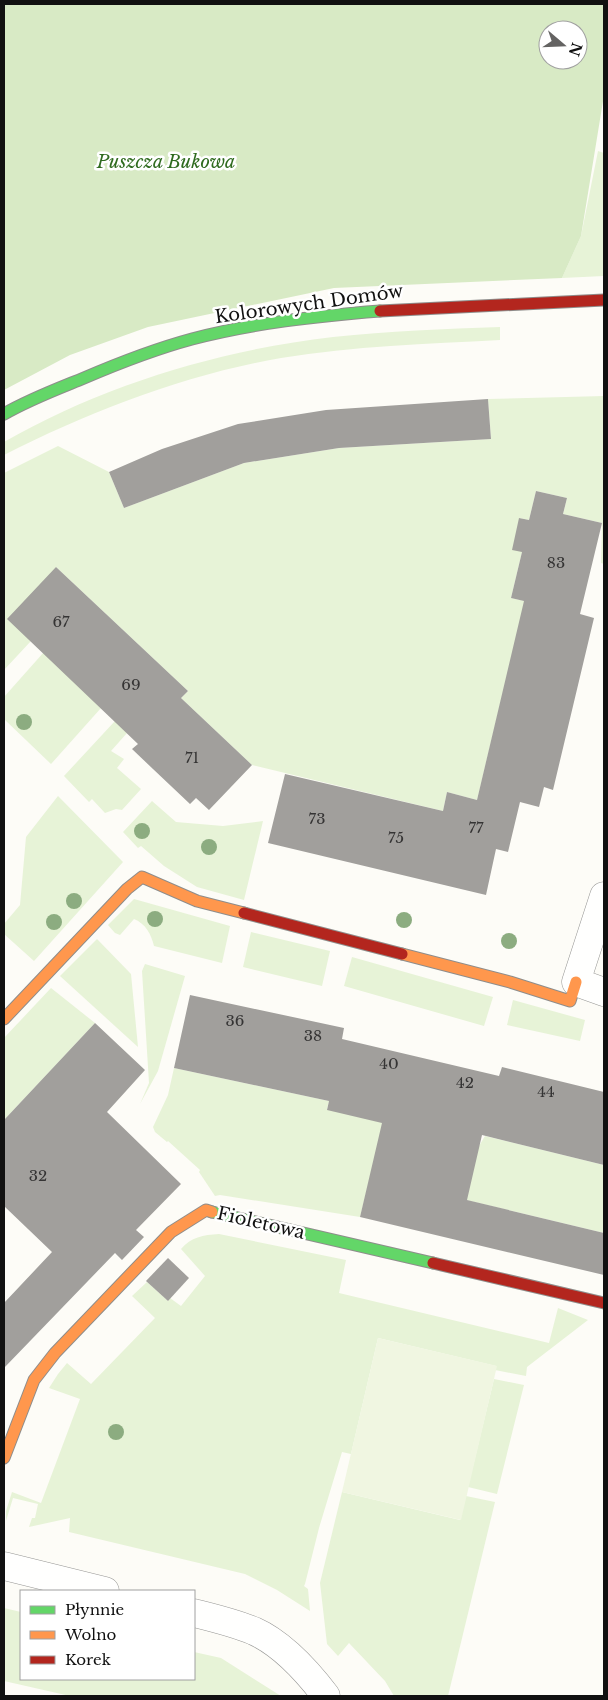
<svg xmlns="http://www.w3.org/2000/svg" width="608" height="1700" viewBox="0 0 608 1700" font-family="'Libre Baskerville',serif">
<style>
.green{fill:#e7f3d7}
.forest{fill:#d8eac5;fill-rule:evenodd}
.pitch{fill:#f0f6e1}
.building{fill:#a19f9c}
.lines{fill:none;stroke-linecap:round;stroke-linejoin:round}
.street-casing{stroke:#979795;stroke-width:29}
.fast-casing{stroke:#8e8d8b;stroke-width:13}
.slow-casing{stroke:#8e8d8b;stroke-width:13}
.jam-casing{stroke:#8e8d8b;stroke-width:13}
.street{stroke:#fffffe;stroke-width:28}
.fast{stroke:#63d668;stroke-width:11}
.slow{stroke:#ff974d;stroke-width:11}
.jam{stroke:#b3261e;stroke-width:11}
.tree{fill:#8cac80}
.labels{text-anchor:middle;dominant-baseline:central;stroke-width:5;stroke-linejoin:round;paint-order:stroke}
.number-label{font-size:15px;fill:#353434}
.park-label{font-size:18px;font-style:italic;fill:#2f6b1f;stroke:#fff}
.street-label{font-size:18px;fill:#111;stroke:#fff}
</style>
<rect width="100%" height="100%" fill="#fdfcf7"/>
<g class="green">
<path d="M598 151 604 153V276L562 278 581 236Z"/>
<path d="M500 327V340C427 344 354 346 281 358 184 375 91 411 4 455V442C103 385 220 350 333 337 389 331 444 329 500 327Z"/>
<path d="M604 396V564L601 563 602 523 563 514 567 498 536 491 529 520 519 518 522 552 511 598 525 601 477 800 447 792 443 811 252 765 181 698 188 691 56 567 31 641 4 670V473L58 446 109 472 124 508 244 463 339 448 491 439 488 399Z"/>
<path d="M44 652 101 708 51 764 4 719V697Z"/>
<path d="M115 721 127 733 111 751 124 759 117 768 141 789 122 810 116 809 105 813 92 799 89 802 64 776Z"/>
<path d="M58 796 123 862 34 961 4 934V924L20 905 26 837Z"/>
<path d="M152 801 176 822 223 826 263 821 244 900 197 887 164 866 141 846 138 848 123 832Z"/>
<path d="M134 899 230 926 222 963 154 946C151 934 146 924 134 919L120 935 115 933 108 925Z"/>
<path d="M251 932 330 951 322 986 243 967Z"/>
<path d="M97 939 131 974 138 1047 60 976Z"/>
<path d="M352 957 493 997 484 1026 344 986Z"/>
<path d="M145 964 185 976 158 1071 140 1104 149 1083 142 971Z"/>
<path d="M51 988 95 1023 4 1120V1038Z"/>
<path d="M513 1000 585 1020 580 1041 507 1025Z"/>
<path d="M174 1068 329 1101 327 1109 479 1146 485 1136 604 1165V1233L370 1177 360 1217 220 1195 215 1196 199 1172 200 1170 168 1141 167 1142 155 1132 153 1127 168 1095Z"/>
<path d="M219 1234 346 1260 339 1293 549 1343 558 1308 588 1320 527 1367 526 1376 495 1370 496 1366 378 1338 351 1454 342 1452 319 1528 305 1584 304 1586 308 1589 310 1611 277 1590 245 1574 69 1532 70 1518 29 1527 32 1518H35L38 1504 13 1498 6 1521V1511L12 1492 41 1503 80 1399 49 1388 58 1374 67 1363 91 1384 155 1318 132 1296 147 1282 168 1301 170 1298 181 1306 205 1276 181 1249C191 1237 203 1235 219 1234Z"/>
<path d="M494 1379 524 1385 497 1494 468 1487Z"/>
<path d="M342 1492 460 1520 466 1496 495 1502 448 1696H394L385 1681 349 1643 338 1656 327 1644 320 1583Z"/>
<path d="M4 1608 21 1612V1679H194V1652L221 1658 281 1696H70L4 1681Z"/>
</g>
<path class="forest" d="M4 4H604V95L581 236 562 278 334 288 148 327 70 355 4 390ZM548 30H578V60H548Z"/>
<path class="pitch" d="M378 1338 497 1366 461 1520 342 1492Z"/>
<g class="building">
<path d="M488 399 491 439 339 448 244 463 124 508 109 472 162 449 238 424 326 410Z"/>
<path d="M536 491 567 498 563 514 602 523 580 614 594 618 553 790 544 787 539 807 520 802 508 852 496 849 486 895 268 843 285 774 443 811 447 792 477 800 524 601 511 598 522 552 512 550 519 518 529 520Z"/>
<path d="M56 567 188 691 181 698 252 765 209 810 196 798 190 804 153 769 132 749 138 744 7 619Z"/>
<path d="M190 995 344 1028 342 1039 499 1076 502 1067 604 1092V1165L482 1135 467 1200 604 1233V1275L360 1217 382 1123 327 1110 329 1101 174 1068Z"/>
<path d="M95 1023 145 1070 107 1112 181 1184 136 1230 144 1237 122 1260 115 1253 4 1368V1303L52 1252 4 1206V1120Z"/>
<path d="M168 1258 189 1278 168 1301 146 1281Z"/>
</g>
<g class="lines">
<defs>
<g id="street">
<path d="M604 896 576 982 604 992"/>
<path d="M4 1566 105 1591"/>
<path d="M194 1613C214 1618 235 1623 254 1631 283 1644 307 1671 326 1696"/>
</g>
<g id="fast">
<path d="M4 414C30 399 57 389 84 378 119 363 155 349 192 339 253 323 317 316 380 311"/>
<path d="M212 1212 433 1263"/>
</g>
<g id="slow">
<path d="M402 954 510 982 570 1001 576 982"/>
<path d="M4 1019 127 889 142 877 197 901 244 913"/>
<path d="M4 1458 34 1380 55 1353 171 1232 206 1210 212 1212"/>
</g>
<g id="jam">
<path d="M380 311 604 300"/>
<path d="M244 913 402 954"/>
<path d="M433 1263 604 1303"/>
</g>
</defs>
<use href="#street" class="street-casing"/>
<use href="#fast" class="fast-casing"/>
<use href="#slow" class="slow-casing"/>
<use href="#jam" class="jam-casing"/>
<use href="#street" class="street"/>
<use href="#fast" class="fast"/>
<use href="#slow" class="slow"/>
<use href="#jam" class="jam"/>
</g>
<g class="tree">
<circle cx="24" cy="722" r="8"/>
<circle cx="142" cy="831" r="8"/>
<circle cx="209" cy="847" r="8"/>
<circle cx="74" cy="901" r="8"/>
<circle cx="155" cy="919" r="8"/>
<circle cx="404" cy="920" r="8"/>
<circle cx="54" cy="922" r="8"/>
<circle cx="509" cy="941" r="8"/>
<circle cx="116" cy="1432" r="8"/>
</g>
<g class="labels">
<g class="number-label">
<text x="556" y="562">83</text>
<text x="61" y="621">67</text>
<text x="131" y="684">69</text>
<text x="192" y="757">71</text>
<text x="317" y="818">73</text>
<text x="476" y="827">77</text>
<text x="396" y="837">75</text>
<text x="235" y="1020">36</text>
<text x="313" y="1035">38</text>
<text x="389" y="1063">40</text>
<text x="465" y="1082">42</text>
<text x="546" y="1091">44</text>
<text x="38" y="1175">32</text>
</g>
<g class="park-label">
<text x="166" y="162">Puszcza Bukowa</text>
</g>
<g class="street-label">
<text transform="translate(309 304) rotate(-8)">Kolorowych Domów</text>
<text transform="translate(261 1223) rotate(13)">Fioletowa</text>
</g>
</g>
<rect width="608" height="1700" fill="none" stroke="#111111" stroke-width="10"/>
<rect x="20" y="1590" width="175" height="90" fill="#ffffff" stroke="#a0a0a0"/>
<rect x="30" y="1606" width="25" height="8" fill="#63d668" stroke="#a0a0a0"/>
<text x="65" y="1615" font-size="15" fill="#111111">Płynnie</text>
<rect x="30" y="1631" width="25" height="8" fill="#ff974d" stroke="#a0a0a0"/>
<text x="65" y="1640" font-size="15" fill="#111111">Wolno</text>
<rect x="30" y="1656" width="25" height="8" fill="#b3261e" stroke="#a0a0a0"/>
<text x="65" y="1665" font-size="15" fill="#111111">Korek</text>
<g transform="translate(563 45) rotate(109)"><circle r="24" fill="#ffffff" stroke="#a0a0a0"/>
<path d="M0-4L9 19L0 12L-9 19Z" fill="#646362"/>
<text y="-8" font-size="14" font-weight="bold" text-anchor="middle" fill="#111111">N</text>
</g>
</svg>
